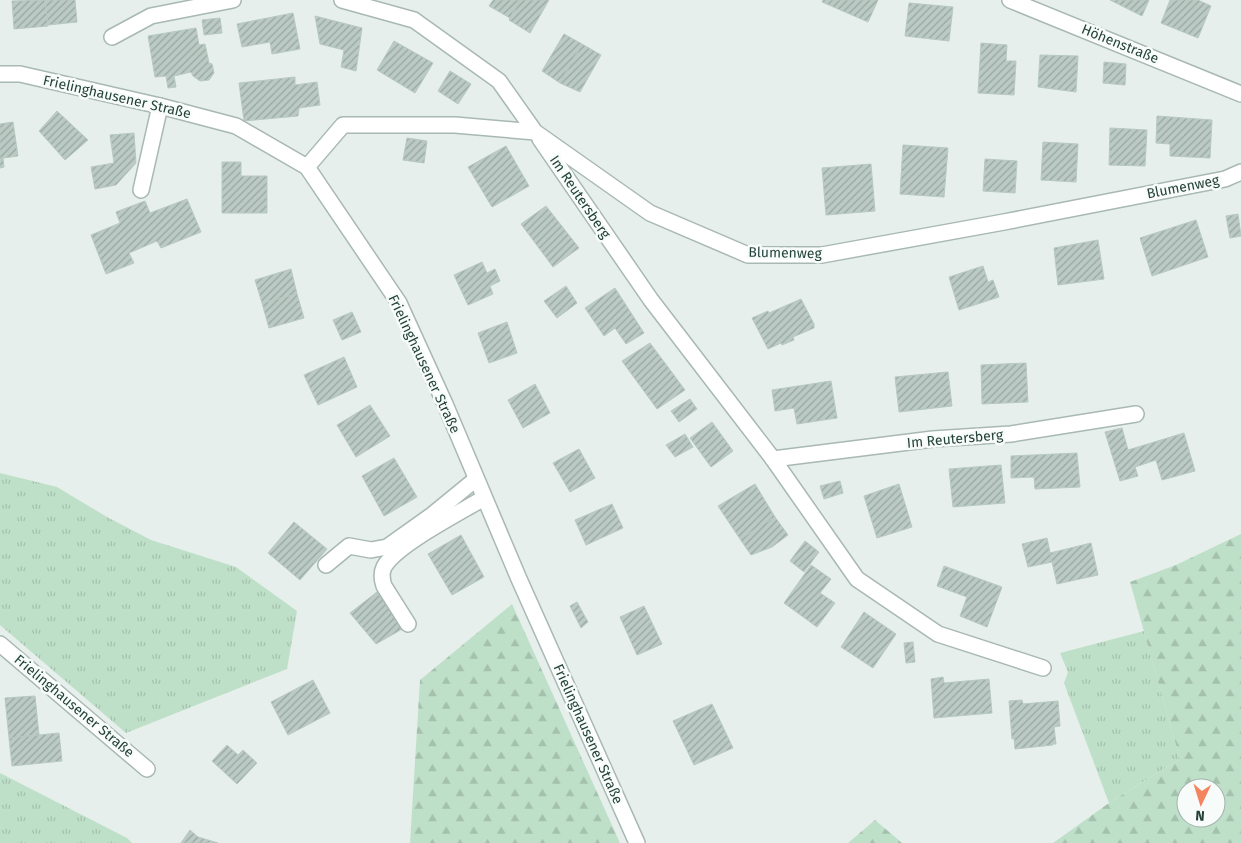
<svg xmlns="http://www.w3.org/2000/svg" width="1241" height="843" viewBox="0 0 1241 843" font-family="'Fira Sans',sans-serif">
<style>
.grass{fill:url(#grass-tufts)}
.forest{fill:url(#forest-firs);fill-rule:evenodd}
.building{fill:url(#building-hatch);stroke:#b8c9c2}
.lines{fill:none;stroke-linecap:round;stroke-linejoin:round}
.minor-casing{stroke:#a8b8b2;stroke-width:18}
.minor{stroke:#fff;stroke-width:15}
.labels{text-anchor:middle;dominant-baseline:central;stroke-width:5;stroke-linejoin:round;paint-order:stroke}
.street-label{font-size:14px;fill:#24423a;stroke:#f7fbf9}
</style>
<defs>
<pattern id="grass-tufts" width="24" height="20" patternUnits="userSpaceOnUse" patternTransform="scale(1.25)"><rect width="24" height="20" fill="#bfe0c8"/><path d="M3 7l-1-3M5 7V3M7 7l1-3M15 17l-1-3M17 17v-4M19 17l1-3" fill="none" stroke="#a4c1ad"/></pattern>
<pattern id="forest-firs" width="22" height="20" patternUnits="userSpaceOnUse" patternTransform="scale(1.25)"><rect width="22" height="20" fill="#bfe0c8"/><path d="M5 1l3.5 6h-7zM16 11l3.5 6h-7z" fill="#a4c1ad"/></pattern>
<pattern id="building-hatch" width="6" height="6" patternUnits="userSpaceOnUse" patternTransform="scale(1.25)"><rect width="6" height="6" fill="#bbcac4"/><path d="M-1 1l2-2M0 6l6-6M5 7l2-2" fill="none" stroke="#98a6a0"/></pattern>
</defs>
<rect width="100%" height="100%" fill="#e6efeb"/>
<g class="grass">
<path d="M0 473 57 487 107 517 151 540 236 567 297 611 287 669 126 733 0 625Z"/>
<path d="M1144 631 1180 759 1109 803 1064 683 1068 672 1060 653Z"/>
<path d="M0 773 127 838 132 843H0Z"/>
</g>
<g class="forest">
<path d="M1241 534V843H1053L1109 803 1180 759 1130 582 1176 565ZM1186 788H1216V818H1186Z"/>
<path d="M512 604 620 843H410L420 680Z"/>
<path d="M875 820 902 843H848Z"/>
</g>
<g class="building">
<path d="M45 0 48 26 14 29 12 1Z"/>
<path d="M45 0H75L77 22 48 25Z"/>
<path d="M493 0H520L510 18 489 6Z"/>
<path d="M520 0H549L530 33 509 20Z"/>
<path d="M823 0H878L868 22 822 2Z"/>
<path d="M1110 0H1149L1142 16Z"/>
<path d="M1170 0H1198L1211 6 1198 38 1161 23Z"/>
<path d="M909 3 953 7 949 41 905 36Z"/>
<path d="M293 13 300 49 272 54 270 42 242 47 237 24Z"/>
<path d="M315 16 362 28 356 71 341 67 344 50 320 44Z"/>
<path d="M220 18 222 33 204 35 202 20Z"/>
<path d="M196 28 199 45 205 44 209 63 212 64 214 73 209 80 200 81 193 76 191 72 174 76 176 87 168 88 166 76 155 77 148 36Z"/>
<path d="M564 34 582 44 560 83 542 71Z"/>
<path d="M394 41 433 63 415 93 377 70Z"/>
<path d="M981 43 1007 45 1006 61H1016L1014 95 978 93Z"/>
<path d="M582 44 601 55 580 92 560 83Z"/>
<path d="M1040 55 1078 56 1076 92 1038 87Z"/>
<path d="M1104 62 1126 64 1125 85 1103 83Z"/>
<path d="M450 71 471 84 458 104 438 91Z"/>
<path d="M295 77V85L317 82 320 105 299 108 298 116 244 121 239 83Z"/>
<path d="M57 111 88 140 65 160 39 131Z"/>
<path d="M1157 116 1212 120 1210 158 1170 156V144L1156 143Z"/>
<path d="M13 122 18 156 3 158 4 167 0 168V124Z"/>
<path d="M1110 128 1147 130 1145 166 1109 165Z"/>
<path d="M134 133 136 163 116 185 95 189 91 167 114 163 110 135Z"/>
<path d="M407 138 427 141 424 163 403 160Z"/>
<path d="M1043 142 1078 144 1076 182 1041 180Z"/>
<path d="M903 145 948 148 944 197 900 194Z"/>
<path d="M506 146 529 186 492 207 468 167Z"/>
<path d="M985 159 1017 161 1015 193 983 191Z"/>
<path d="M222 162H241V176H267V213H222Z"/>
<path d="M871 164 875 211 826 215 822 168Z"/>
<path d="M187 199 201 232 161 248 157 241 129 253 134 263 106 274 91 235 120 223 116 212 145 201 150 213Z"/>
<path d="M546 206 579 248 553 267 521 224Z"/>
<path d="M1238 214 1241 236 1230 238 1226 216Z"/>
<path d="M1196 220 1208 257 1152 276 1140 238Z"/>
<path d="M1098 240 1104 279 1058 285 1054 248Z"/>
<path d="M482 262 487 273 495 269 500 281 490 286 493 294 468 305 454 275Z"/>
<path d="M983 266 988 282 993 280 999 297 959 310 949 277Z"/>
<path d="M291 269 297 294 262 303 255 280Z"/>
<path d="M566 286 577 303 557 318 544 301Z"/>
<path d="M615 288 644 333 626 344 615 328 604 336 585 308Z"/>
<path d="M297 294 304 318 269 328 262 303Z"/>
<path d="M801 299 814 324V328L793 337 794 340 782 345 781 343 768 349 752 318 768 311 769 313Z"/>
<path d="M352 312 361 332 342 340 333 320Z"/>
<path d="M507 322 517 353 489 363 478 333Z"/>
<path d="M650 343 685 390 657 409 622 361Z"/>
<path d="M344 357 357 387 318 405 304 375Z"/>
<path d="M1026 363 1028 402 982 404 981 365Z"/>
<path d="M948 372 952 406 899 412 895 377Z"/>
<path d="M831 381 837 418 797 424 794 408 775 411 772 390Z"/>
<path d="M535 384 550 413 523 428 508 400Z"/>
<path d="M690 399 697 409 679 422 671 411Z"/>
<path d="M370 405 390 436 356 457 337 425Z"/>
<path d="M712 422 733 451 711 467 690 438Z"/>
<path d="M1122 428 1128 450 1184 433 1195 471 1162 480 1156 460 1135 467 1138 476 1120 481 1105 432Z"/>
<path d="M685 434 693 447 675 457 666 445Z"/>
<path d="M579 449 595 478 570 492 553 463Z"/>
<path d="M1077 453 1080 487 1035 489 1034 477 1011 478V456Z"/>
<path d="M394 458 417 497 384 516 362 476Z"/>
<path d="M1001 465 1005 503 953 507 949 469Z"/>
<path d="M840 481 843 493 824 499 820 486Z"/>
<path d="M755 484 775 517 740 539 718 506Z"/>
<path d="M899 484 912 527 877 538 864 496Z"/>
<path d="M612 504 623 528 586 545 575 520Z"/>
<path d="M775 517 788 535 772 547 751 555 740 539Z"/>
<path d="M294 522 327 549 300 580 268 553Z"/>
<path d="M461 535 484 577 452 595 428 554Z"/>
<path d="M1047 538 1052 562 1028 567 1022 544Z"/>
<path d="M805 541 819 552 804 572 790 561Z"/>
<path d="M1091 543 1098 575 1057 584 1050 553Z"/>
<path d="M811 565 831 579 820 593 835 603 817 627 784 603Z"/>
<path d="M944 566 1002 587 987 627 960 616 967 597 937 586Z"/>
<path d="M377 592 404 628 376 644 350 613Z"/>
<path d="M577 602 588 622 581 628 570 606Z"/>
<path d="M644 606 662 644 637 655 620 617Z"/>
<path d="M864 612 896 634 873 668 841 647Z"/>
<path d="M913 642 915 662 906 663 904 643Z"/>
<path d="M943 677 944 683 989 679 992 713 934 718 931 679Z"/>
<path d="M313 680 330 713 288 735 271 702Z"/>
<path d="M35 696 39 735 9 738 5 698Z"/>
<path d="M1022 700 1023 704 1058 701 1060 726 1054 727 1056 744H1052L1053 745 1015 749 1014 738 1012 739 1009 701Z"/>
<path d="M712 704 733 748 694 765 673 721Z"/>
<path d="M59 733 62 761 12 766 9 738Z"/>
<path d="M227 745 238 755 243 750 257 763 237 784 212 761Z"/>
<path d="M190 830 198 837 218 843H181Z"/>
</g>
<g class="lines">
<defs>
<g id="minor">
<path d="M342 0 414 20 499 81 535 132 650 213 748 255H822L1004 222 1225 179 1241 172"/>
<path d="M1010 0 1241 94"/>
<path d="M112 37 151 16 233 0"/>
<path d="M0 74H20L160 106 236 126 307 167 399 303 445 404 519 579 637 843"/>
<path d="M540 139 651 300 773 459 857 579 938 634 1043 668"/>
<path d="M307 167 343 125H455L535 132"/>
<path d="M141 190 160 106"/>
<path d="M773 459 933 439 1011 434 1136 414"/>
<path d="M326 565 349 546 371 550 387 547 432 515 476 479"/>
<path d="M408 624 384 586C382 580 381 573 384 567 396 545 461 512 484 498"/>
<path d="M0 644 147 769"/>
</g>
</defs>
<use href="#minor" class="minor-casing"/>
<use href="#minor" class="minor"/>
</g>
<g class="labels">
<g class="street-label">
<text transform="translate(1120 44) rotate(22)">Höhenstraße</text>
<text transform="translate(117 97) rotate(13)">Frielinghausener Straße</text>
<text transform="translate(1183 187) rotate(-11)">Blumenweg</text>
<text transform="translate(580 197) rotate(56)">Im Reutersberg</text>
<text transform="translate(785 253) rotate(1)">Blumenweg</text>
<text transform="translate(424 364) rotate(65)">Frielinghausener Straße</text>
<text transform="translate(955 439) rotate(-5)">Im Reutersberg</text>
<text transform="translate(74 706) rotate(40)">Frielinghausener Straße</text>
<text transform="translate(588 734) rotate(66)">Frielinghausener Straße</text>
</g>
</g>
<g transform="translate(1201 803) rotate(184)"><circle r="24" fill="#f7fbf9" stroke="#a3b1ad"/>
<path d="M0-4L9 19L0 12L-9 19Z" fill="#f4845f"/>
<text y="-8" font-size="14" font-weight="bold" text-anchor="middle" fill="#24423a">N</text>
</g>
</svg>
